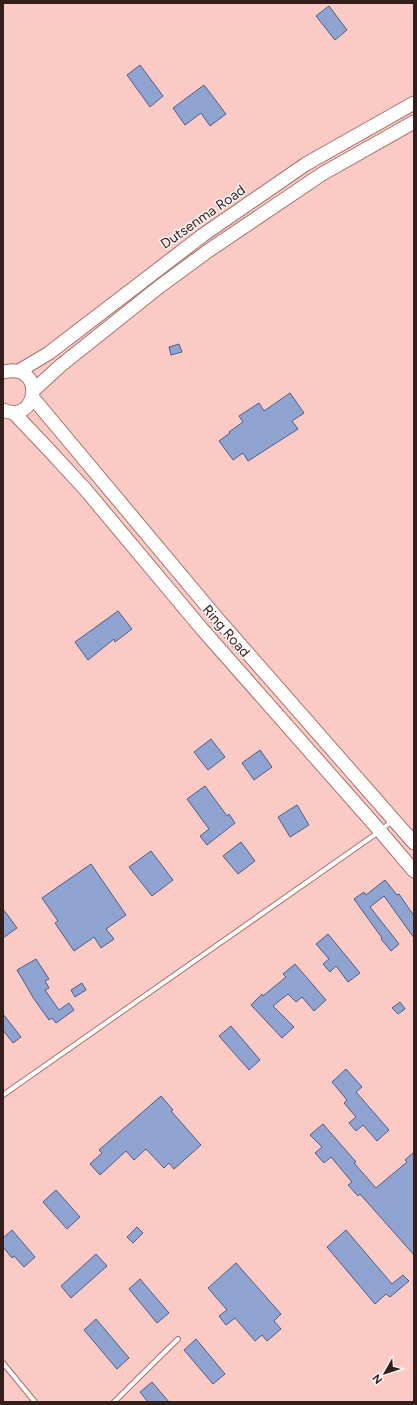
<svg xmlns="http://www.w3.org/2000/svg" width="417" height="1405" viewBox="0 0 417 1405" font-family="Figtree,sans-serif">
<style>
.building{fill:#90a4d2;stroke:#4b5d86}
.lines{fill:none;stroke-linecap:round;stroke-linejoin:round}
.service-casing{stroke:#a8716b;stroke-width:6}
.primary-casing{stroke:#a8716b;stroke-width:15}
.service{stroke:#fff;stroke-width:4}
.primary{stroke:#fff;stroke-width:13}
.labels{text-anchor:middle;dominant-baseline:central;stroke-width:3;stroke-linejoin:round;paint-order:stroke}
.street-label{font-size:14px;fill:#341e1c;stroke:#fdf7f6}
</style>
<rect width="100%" height="100%" fill="#fbcac4"/>
<g class="building">
<path d="M329 6 347 30 335 40 316 16Z"/>
<path d="M140 65 163 96 150 107 127 75Z"/>
<path d="M204 85 226 114 210 126 201 113 185 125 173 108Z"/>
<path d="M179 344 182 352 171 355 169 347Z"/>
<path d="M290 393 304 413 292 421 298 429 248 461 243 453 233 460 219 441 230 433 229 432 243 422 239 416 259 403 264 411Z"/>
<path d="M118 611 132 629 115 642 114 639 88 660 75 642Z"/>
<path d="M211 739 225 757 208 770 194 752Z"/>
<path d="M260 750 272 767 254 780 242 763Z"/>
<path d="M205 786 227 816 229 814 235 823 207 845 200 836 209 829 187 799Z"/>
<path d="M297 805 309 825 290 837 278 817Z"/>
<path d="M241 842 255 861 238 874 223 856Z"/>
<path d="M151 851 173 880 152 896 129 867Z"/>
<path d="M91 864 126 915 106 929 114 939 101 948 94 937 74 951 55 923 58 921 42 898Z"/>
<path d="M385 880 397 895 399 894 414 916V938L384 896 370 907 399 944 391 951 381 939 382 938 354 899 364 892 366 895Z"/>
<path d="M3 909 17 928 3 938Z"/>
<path d="M328 934 360 973 348 982 336 966 330 972 323 964 329 959 316 944Z"/>
<path d="M36 959 49 979 45 981 49 988 45 990 59 1010 69 1003 74 1010 56 1023 52 1018 49 1020 34 999 17 970Z"/>
<path d="M295 964 326 1000 314 1011 302 997 296 1002 288 994 273 1006 294 1027 282 1038 251 1005 262 994 263 996 286 977 283 974Z"/>
<path d="M82 983 86 990 75 997 71 990Z"/>
<path d="M400 1002 405 1009 398 1014 392 1008Z"/>
<path d="M3 1014 21 1037 13 1043 3 1030Z"/>
<path d="M231 1026 260 1060 249 1070 219 1036Z"/>
<path d="M346 1069 362 1087 356 1092 389 1130 377 1141 363 1125 356 1131 349 1123 356 1117 344 1103 347 1100 332 1082Z"/>
<path d="M161 1096 173 1110 171 1111 201 1145 174 1169 169 1163 164 1168 146 1149 134 1160 126 1151 100 1175 90 1164 102 1153 99 1150Z"/>
<path d="M323 1124 356 1162 354 1163 376 1188 407 1162 405 1160 414 1152V1255L360 1194 358 1196 348 1185 352 1182 331 1157 324 1163 315 1153 322 1147 310 1135Z"/>
<path d="M56 1190 80 1217 67 1229 43 1202Z"/>
<path d="M137 1227 143 1233 133 1243 127 1237Z"/>
<path d="M12 1230 35 1257 24 1267 14 1256 12 1258 3 1247V1238Z"/>
<path d="M346 1230 392 1284 403 1275 409 1281 390 1297 386 1294 375 1304 327 1247Z"/>
<path d="M96 1254 107 1266 71 1298 61 1286Z"/>
<path d="M236 1263 281 1314 274 1321 281 1329 267 1341 262 1335 255 1341 235 1318 226 1325 219 1316 227 1310 208 1288Z"/>
<path d="M140 1279 169 1313 157 1323 129 1289Z"/>
<path d="M96 1319 129 1358 117 1369 84 1330Z"/>
<path d="M196 1339 225 1374 213 1384 184 1350Z"/>
<path d="M152 1382 169 1402H148L140 1392Z"/>
</g>
<g class="lines">
<defs>
<g id="service">
<path d="M3 1095 380 831 392 821"/>
<path d="M3 1363 35 1402"/>
<path d="M114 1402 178 1339"/>
</g>
<g id="primary">
<path d="M19 371 49 353 203 235 306 164 414 103"/>
<path d="M3 372C47 361 38 426 3 410"/>
<path d="M34 390 60 366 159 287 208 251 322 174 414 122"/>
<path d="M33 398 216 617 414 843"/>
<path d="M14 413 49 450 85 489 202 629 380 831 414 871"/>
</g>
</defs>
<use href="#service" class="service-casing"/>
<use href="#primary" class="primary-casing"/>
<use href="#service" class="service"/>
<use href="#primary" class="primary"/>
</g>
<g class="labels">
<g class="street-label">
<text transform="translate(203 217) rotate(-35)">Dutsenma Road</text>
<text transform="translate(226 631) rotate(49)">Ring Road</text>
</g>
</g>
<rect width="417" height="1405" fill="none" stroke="#341e1c" stroke-width="8"/>
<g transform="translate(385 1373) rotate(231)" stroke="#fdf7f6" stroke-width="3" paint-order="stroke">
<path d="M0-3L7 15L0 10L-7 15Z" fill="#341e1c"/>
<text y="-6" font-size="11" font-weight="bold" text-anchor="middle" fill="#341e1c">N</text>
</g>
</svg>
